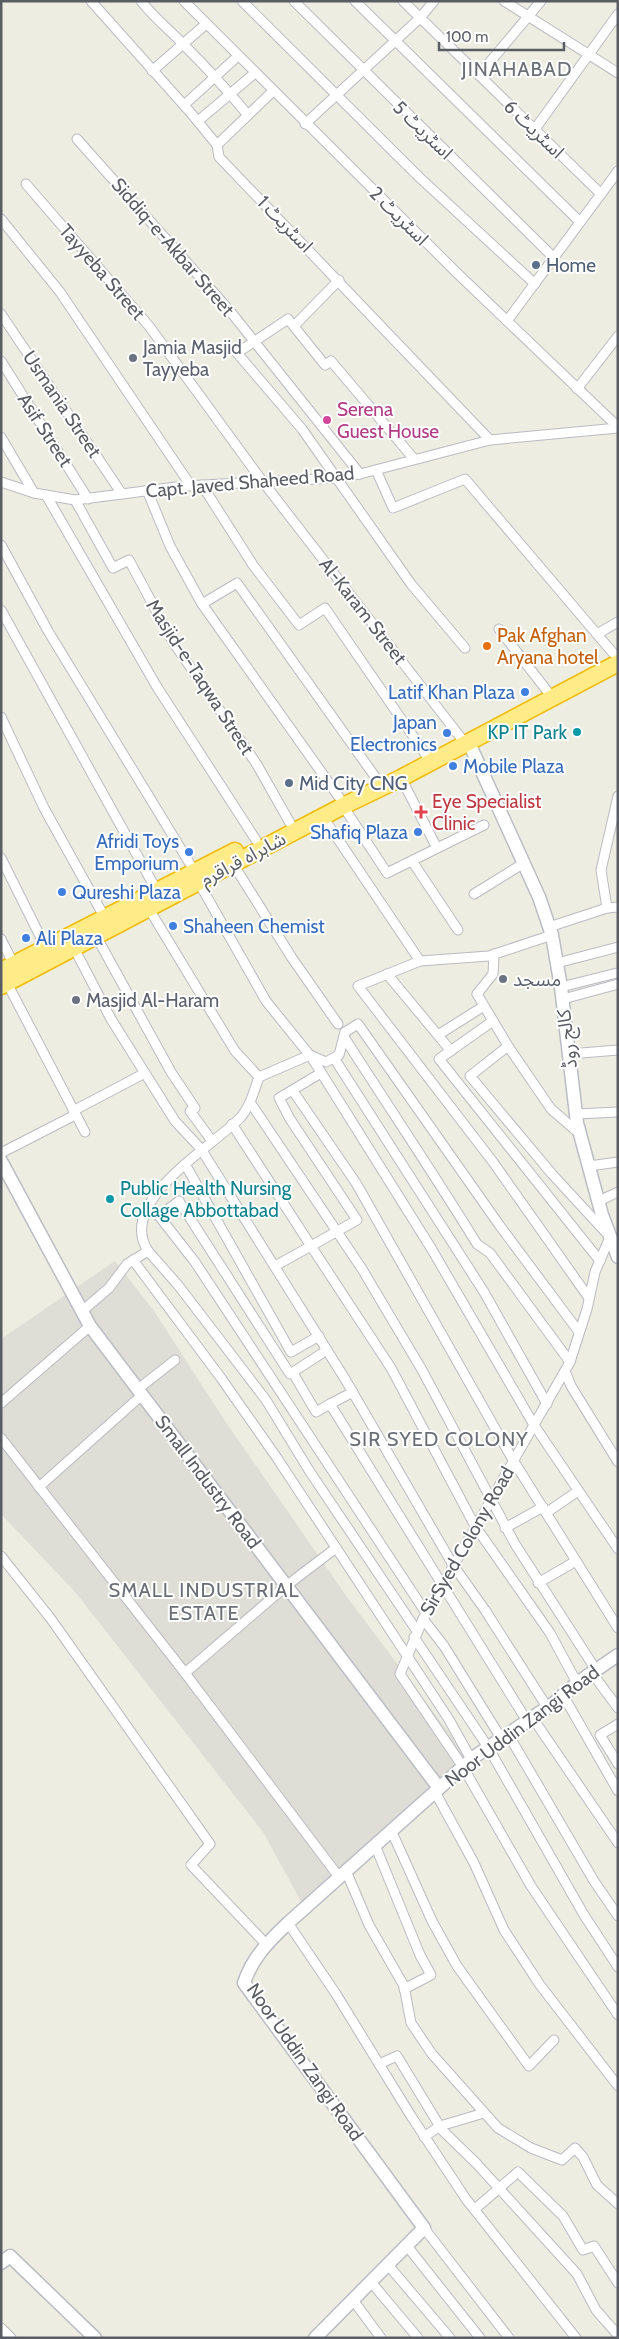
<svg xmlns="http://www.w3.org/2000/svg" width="619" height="2339" viewBox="0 0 619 2339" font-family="Cabin,'Noto Sans Arabic',sans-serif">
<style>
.industrial{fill:#deded6}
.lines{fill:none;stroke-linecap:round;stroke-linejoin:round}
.street-casing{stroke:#babbc2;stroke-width:11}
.secondary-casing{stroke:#babdc4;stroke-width:15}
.highway-casing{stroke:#f0bb00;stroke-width:19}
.street{stroke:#fff;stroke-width:9}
.secondary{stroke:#fff;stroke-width:12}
.highway{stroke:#ffec88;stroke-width:16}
.service-dot{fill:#5c6f8a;stroke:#fff;stroke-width:2}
.worship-dot{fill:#6b7280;stroke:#fff;stroke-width:2}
.hotel-dot{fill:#d1479c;stroke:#fff;stroke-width:2}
.food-dot{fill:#e8710a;stroke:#fff;stroke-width:2}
.shop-dot{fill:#3f7fe0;stroke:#fff;stroke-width:2}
.culture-dot{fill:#0f9aa8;stroke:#fff;stroke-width:2}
.health-dot{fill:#e0444e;stroke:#fff;stroke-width:2}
.labels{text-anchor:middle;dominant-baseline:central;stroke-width:4;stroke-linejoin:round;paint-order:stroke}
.street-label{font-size:19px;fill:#5a5d64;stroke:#fff}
.service-label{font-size:19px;fill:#4e5e75;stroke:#fff;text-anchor:start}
.worship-label{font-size:19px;fill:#5b616d;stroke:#fff;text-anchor:start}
.hotel-label{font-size:19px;fill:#b23c85;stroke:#fff;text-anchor:start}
.food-label{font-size:19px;fill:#c56008;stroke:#fff;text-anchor:start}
.shop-label{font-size:19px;fill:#366cbe;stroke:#fff;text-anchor:end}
.culture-label{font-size:19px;fill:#0d838f;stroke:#fff;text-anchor:end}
.health-label{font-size:19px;fill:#be3a42;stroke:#fff;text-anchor:start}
.neighbourhood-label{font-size:20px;letter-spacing:1px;fill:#6b6f76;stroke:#fff}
</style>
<rect width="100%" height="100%" fill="#eeede2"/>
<path class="industrial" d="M115 1261 154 1311 225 1421 347 1597 468 1758 303 1905 263 1832 76 1593 1 1514V1339Z"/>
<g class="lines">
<defs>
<g id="street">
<path d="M91 1 190 112 217 145 219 157 490 440"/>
<path d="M141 1C154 18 170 30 185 46 207 68 228 91 248 115"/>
<path d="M184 1 457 273 618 427"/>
<path d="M242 1 419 177 535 284"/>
<path d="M294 1 554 258"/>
<path d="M355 1 580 222"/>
<path d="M403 1 601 194"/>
<path d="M504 1 618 73"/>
<path d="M152 71 206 24"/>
<path d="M479 75 541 1"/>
<path d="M184 105 238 56"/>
<path d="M198 121 255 73"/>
<path d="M305 124 420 18 434 1"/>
<path d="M535 129 618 14"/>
<path d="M77 139 230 311 360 474"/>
<path d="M217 145 273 91"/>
<path d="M26 184 149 326 260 478 461 738"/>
<path d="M1 219 60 292 191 486"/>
<path d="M1 314 122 494"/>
<path d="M507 321 618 171"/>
<path d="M294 326 339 280"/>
<path d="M1 361 88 499"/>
<path d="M577 389 618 336"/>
<path d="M1 437 34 493"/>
<path d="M414 459 331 361 325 365 288 319 237 353 302 429 411 584 465 648"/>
<path d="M376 470 393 508 465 479 613 653"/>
<path d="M1 482 34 493 75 500 184 486 335 478 360 474 490 440 618 428"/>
<path d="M202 485 253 565 299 625 325 608 426 755"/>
<path d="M147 490 170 546 202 604 339 797"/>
<path d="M46 495 157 687 256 840"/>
<path d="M75 500 113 568 129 560 173 642 256 763 290 823"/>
<path d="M1 545 48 631 195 872"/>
<path d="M202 604 237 583 376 778"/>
<path d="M1 610 157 891"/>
<path d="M499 629 548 692"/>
<path d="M597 634 618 622"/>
<path d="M1 717 44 808 105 918"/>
<path d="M401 778 437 848"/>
<path d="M343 806 387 873 484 825"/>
<path d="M323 817 420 961"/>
<path d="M1 858 46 948"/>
<path d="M412 861 458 930"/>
<path d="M233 864 292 958 338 1024"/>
<path d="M199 883 266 1001 312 1058 431 1248 534 1425 618 1549"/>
<path d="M474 894 524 863"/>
<path d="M607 908 601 870 618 796"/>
<path d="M149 909 235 1051 259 1077"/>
<path d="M549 927 607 908 618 907"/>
<path d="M552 935 489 956 420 961 358 986 493 1162 589 1298"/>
<path d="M96 936 171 1072 195 1108 190 1111 212 1141"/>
<path d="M1 939 14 965"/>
<path d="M74 948 111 1019 175 1121 201 1149 345 1379 453 1565 485 1610 547 1707"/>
<path d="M494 954 493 974 477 994 508 1046 551 1109 580 1134"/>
<path d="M557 963 618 947"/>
<path d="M387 974 451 1051"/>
<path d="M7 983 85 1132"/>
<path d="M561 987 617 973"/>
<path d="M563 999 618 984"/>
<path d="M493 1021 439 1059 600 1261"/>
<path d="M438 1035 484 1006"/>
<path d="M344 1037C388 1106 434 1174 477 1244L490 1253 570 1362"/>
<path d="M508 1046 470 1076 552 1174 610 1237 595 1272 587 1309 570 1362 423 1619 400 1674 463 1767 531 1886 618 2015"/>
<path d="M569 1054 618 1050"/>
<path d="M334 1058 484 1292 547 1404"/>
<path d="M321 1073 279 1098 290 1119 357 1220 311 1246 391 1368 475 1526 550 1633 577 1683"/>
<path d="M293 1091 356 1183 513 1460 618 1628"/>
<path d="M250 1102 362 1269 422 1370 515 1544 596 1670"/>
<path d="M73 1111 145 1073"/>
<path d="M576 1114 618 1112"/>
<path d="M232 1124 311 1246 275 1266"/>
<path d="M1 1153 75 1115"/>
<path d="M185 1164 291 1352 319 1336"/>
<path d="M589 1166 618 1162"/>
<path d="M599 1201 618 1192"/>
<path d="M148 1205 159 1216 179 1201 290 1374 327 1350"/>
<path d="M159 1216 195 1262 426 1613"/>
<path d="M148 1251 178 1285 266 1400 310 1472 417 1631"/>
<path d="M133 1260 221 1378 277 1458 448 1718 471 1759"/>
<path d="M81 1312 109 1288 127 1264 148 1251C116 1201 211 1148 240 1118 250 1107 254 1091 259 1077L310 1055 326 1062 339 1055 345 1032 358 1024 500 1226 579 1332"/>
<path d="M565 1371 571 1386 618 1462"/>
<path d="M293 1373 316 1412 330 1404 527 1721"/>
<path d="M138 1389 175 1360"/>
<path d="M1 1403 90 1326"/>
<path d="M330 1404 353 1392"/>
<path d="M1 1438 185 1673 339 1877"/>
<path d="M39 1487 142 1395"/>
<path d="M546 1513 578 1491"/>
<path d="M505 1528 543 1507"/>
<path d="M1 1556 51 1619 210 1844 191 1865 266 1944"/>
<path d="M538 1583 576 1561"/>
<path d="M423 1619 444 1646 501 1738"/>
<path d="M414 1637 488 1747 584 1915 618 1967"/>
<path d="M185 1673 286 1586 336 1548"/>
<path d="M592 1673 618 1708"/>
<path d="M563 1695 618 1791"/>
<path d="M532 1717 618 1843"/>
<path d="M618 1724 600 1735 618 1764"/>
<path d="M508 1734 594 1881 618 1916"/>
<path d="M435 1792 474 1863 504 1930 540 1985 618 2086"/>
<path d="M391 1830 432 1921 457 1966 529 2066 554 2040"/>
<path d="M375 1845 420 1955 431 1975 404 1989"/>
<path d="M346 1871 369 1925 404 1986 411 2023 432 2054 498 2128 531 2148 562 2160 575 2148 583 2157 597 2185 618 2204"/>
<path d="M288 1923 336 1994 411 2116 466 2199 576 2338"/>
<path d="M379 2064 397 2056 442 2130 476 2163 577 2274 596 2310 618 2335"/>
<path d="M424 2137 440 2126 484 2113"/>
<path d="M475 2209 518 2172 563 2216 583 2250 594 2246 618 2283"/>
<path d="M424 2228 509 2338"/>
<path d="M407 2246 480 2338"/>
<path d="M388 2265 450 2338"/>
<path d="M371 2282 418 2338"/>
<path d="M353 2300 381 2338"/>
<path d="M1 2328 11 2338"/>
</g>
<g id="secondary">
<path d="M469 743 539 897 552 935 561 987 577 1123 602 1215 618 1257"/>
<path d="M1 1161 90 1326 439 1788"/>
<path d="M1 2263 10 2256 95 2338"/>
<path d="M315 2338 424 2228 244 1983C252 1958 269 1941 288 1923L474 1757 554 1703 577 1683 618 1655"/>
</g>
<g id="highway">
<path d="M1 971 235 851"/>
<path d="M1 986 343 806 401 778 618 663"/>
</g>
</defs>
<use href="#street" class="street-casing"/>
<use href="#secondary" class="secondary-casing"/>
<use href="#highway" class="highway-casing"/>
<use href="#street" class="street"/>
<use href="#secondary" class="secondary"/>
<use href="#highway" class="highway"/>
</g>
<g class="service-dot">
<circle cx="536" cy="265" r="5"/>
<circle cx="289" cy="783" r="5"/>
</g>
<g class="worship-dot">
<circle cx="133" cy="358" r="5"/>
<circle cx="503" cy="979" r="5"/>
<circle cx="76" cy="1000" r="5"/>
</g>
<circle class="hotel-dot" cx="327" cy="420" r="5"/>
<circle class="food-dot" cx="487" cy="646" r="5"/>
<g class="shop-dot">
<circle cx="525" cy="692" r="5"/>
<circle cx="447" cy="733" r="5"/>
<circle cx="453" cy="766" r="5"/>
<circle cx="418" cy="832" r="5"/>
<circle cx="189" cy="852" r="5"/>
<circle cx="62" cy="892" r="5"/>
<circle cx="173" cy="926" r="5"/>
<circle cx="26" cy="938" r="5"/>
</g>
<g class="culture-dot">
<circle cx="577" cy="732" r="5"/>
<circle cx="110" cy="1199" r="5"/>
</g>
<path class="health-dot" d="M418.5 804.5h5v5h5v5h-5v5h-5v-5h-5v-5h5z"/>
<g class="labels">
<g class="street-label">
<text transform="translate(534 129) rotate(44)">اسٹریٹ 6</text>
<text transform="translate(423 130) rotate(44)">اسٹریٹ 5</text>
<text transform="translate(399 216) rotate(45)">اسٹریٹ 2</text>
<text transform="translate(285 224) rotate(46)">اسٹریٹ 1</text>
<text transform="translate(173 247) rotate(49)">Siddiq-e-Akbar Street</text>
<text transform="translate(102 272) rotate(49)">Tayyeba Street</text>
<text transform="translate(62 404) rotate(56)">Usmania Street</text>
<text transform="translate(45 430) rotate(57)">Asif Street</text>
<text transform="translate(250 482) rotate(-5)">Capt. Javed Shaheed Road</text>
<text transform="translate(363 611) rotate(52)">Al-Karam Street</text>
<text transform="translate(200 677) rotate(57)">Masjid-e-Taqwa Street</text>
<text transform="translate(243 859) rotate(-28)">شاہراہ قراقرم</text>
<text transform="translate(567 1039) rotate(-97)">کالج روڈ</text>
<text transform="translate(208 1482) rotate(53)">Small Industry Road</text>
<text transform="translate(467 1541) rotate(-60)">SirSyed Colony Road</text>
<text transform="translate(522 1726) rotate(-37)">Noor Uddin Zangi Road</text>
<text transform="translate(305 2062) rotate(55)">Noor Uddin Zangi Road</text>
</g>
<g class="service-label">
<text x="546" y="265">Home</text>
<text x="299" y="783">Mid City CNG</text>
</g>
<g class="worship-label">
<text x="143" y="347">Jamia Masjid<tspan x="143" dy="22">Tayyeba</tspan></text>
<text x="513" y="979">مسجد</text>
<text x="86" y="1000">Masjid Al-Haram</text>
</g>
<g class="hotel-label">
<text x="337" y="409">Serena<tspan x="337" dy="22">Guest House</tspan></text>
</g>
<g class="food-label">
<text x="497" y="635">Pak Afghan<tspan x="497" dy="22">Aryana hotel</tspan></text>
</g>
<g class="shop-label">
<text x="515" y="692">Latif Khan Plaza</text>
<text x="437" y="722">Japan<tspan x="437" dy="22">Electronics</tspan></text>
<text x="463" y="766" text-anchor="start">Mobile Plaza</text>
<text x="408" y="832">Shafiq Plaza</text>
<text x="179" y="841">Afridi Toys<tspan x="179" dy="22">Emporium</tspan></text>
<text x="72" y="892" text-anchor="start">Qureshi Plaza</text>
<text x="183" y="926" text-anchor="start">Shaheen Chemist</text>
<text x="36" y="938" text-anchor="start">Ali Plaza</text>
</g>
<g class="culture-label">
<text x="567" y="732">KP IT Park</text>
<text x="120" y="1188" text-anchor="start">Public Health Nursing<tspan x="120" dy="22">Collage Abbottabad</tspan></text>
</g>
<g class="health-label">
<text x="432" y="801">Eye Specialist<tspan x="432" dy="22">Clinic</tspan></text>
</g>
<g class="neighbourhood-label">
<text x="517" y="69">JINAHABAD</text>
<text x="439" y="1439">SIR SYED COLONY</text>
<text x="204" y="1590">SMALL INDUSTRIAL<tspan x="204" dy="23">ESTATE</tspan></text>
</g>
</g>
<rect width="619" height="2339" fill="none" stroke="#5a5d64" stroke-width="5"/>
<path d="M439 42v8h125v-8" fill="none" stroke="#5a5d64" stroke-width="2.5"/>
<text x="446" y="42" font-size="15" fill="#5a5d64" stroke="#ffffff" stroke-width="4" paint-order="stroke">100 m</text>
</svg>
